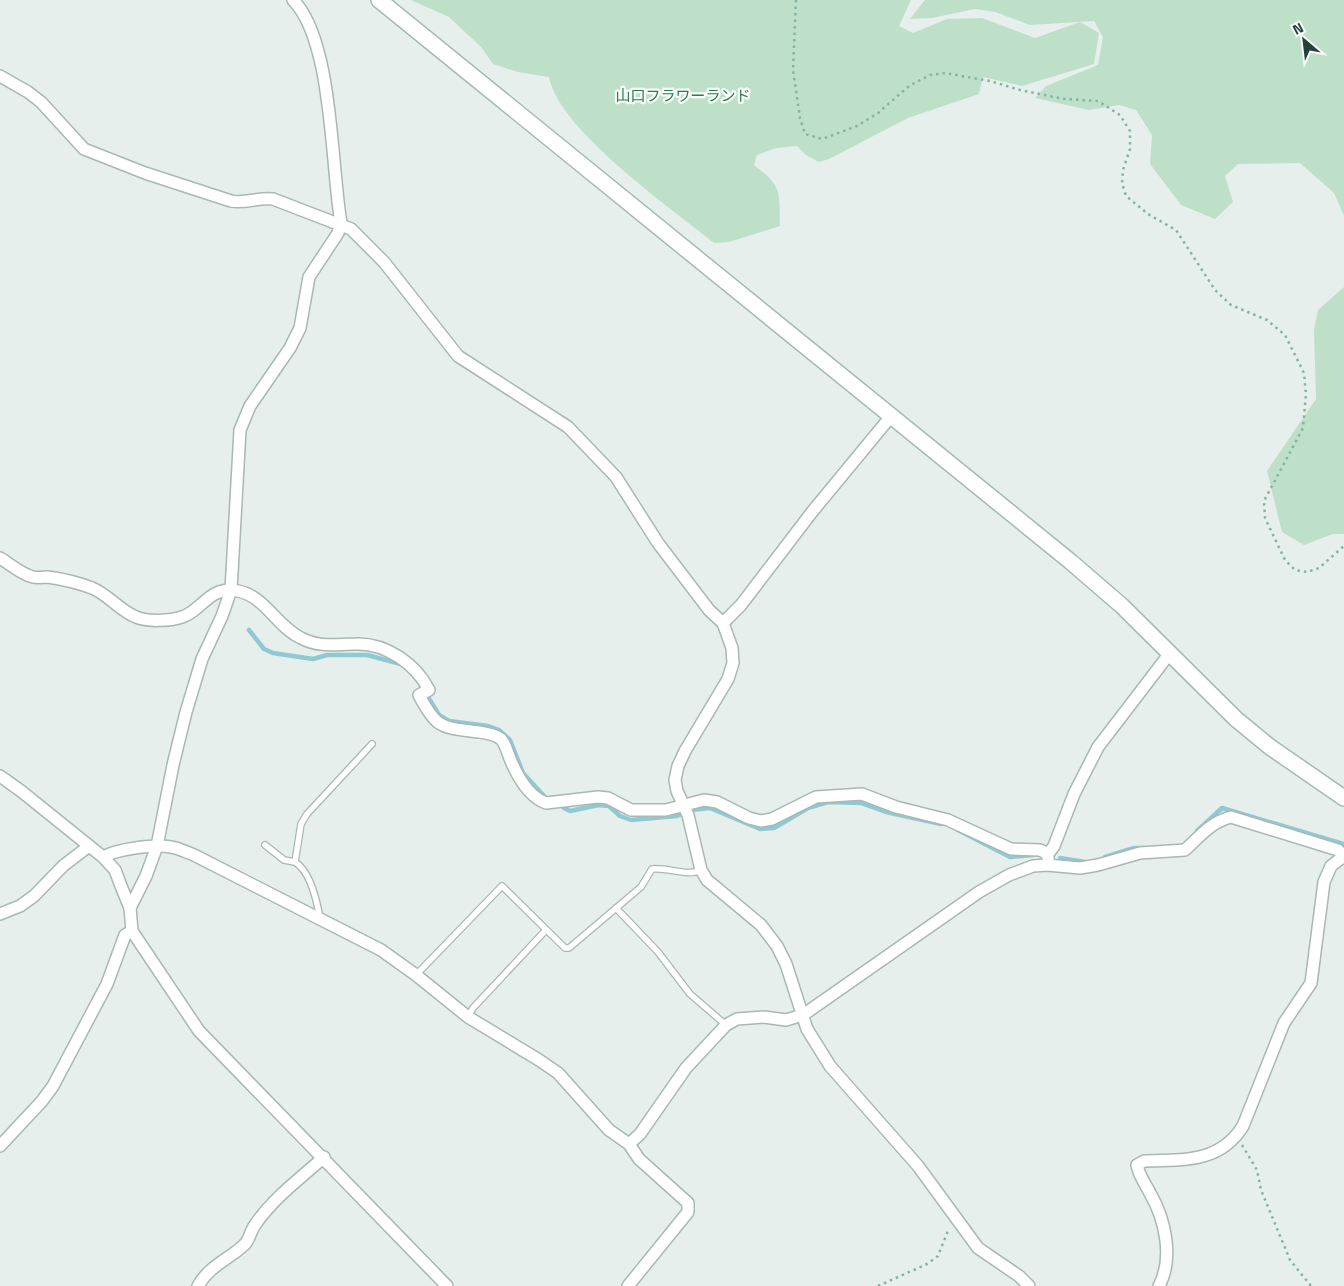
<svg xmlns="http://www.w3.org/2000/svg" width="1344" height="1286" viewBox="0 0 1344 1286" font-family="'Titillium Web','Noto Sans JP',sans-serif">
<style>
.green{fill:#bfe0c8}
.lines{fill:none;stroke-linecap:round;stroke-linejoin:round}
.stream{stroke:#8ec9d4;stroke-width:4.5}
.lane-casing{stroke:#a8b8b2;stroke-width:8}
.street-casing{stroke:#a8b8b2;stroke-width:14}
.secondary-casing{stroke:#a4bbb3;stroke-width:18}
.path{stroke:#86b3a5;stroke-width:2.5;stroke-dasharray:2.5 4;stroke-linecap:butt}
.lane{stroke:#fff;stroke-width:5.5}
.street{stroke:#fff;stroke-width:11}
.secondary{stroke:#fff;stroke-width:15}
.labels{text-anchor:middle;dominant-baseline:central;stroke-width:4.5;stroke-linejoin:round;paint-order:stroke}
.park-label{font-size:15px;fill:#2d7a4b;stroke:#f7fbf9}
</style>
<rect width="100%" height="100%" fill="#e6efeb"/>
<g class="green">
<path d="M411 0H911L899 26 913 33 947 19 982 18 1035 38 1080 22 1099 33 1094 64 1022 86 983 77 979 94 908 118 829 159 819 162 806 155 797 146 776 148 757 155 754 165C783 187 779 192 780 226L729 242 714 243C671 208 559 130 549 77L518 72 493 64 481 47 449 17Z"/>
<path d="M925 0H1344V216L1334 193 1300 163 1238 164 1225 176 1233 202 1215 219 1181 205 1150 164 1152 135 1136 110 1119 105 1089 110 1035 98 1046 86 1098 65 1103 37 1094 21 1030 25 995 12 975 9 932 18 910 19Z"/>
<path d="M1344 287V534H1333L1304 545 1282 532 1267 471 1316 399 1314 330 1318 310Z"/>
</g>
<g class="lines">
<g class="stream">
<path d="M249 630 264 649 273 653 313 659 327 655H367L401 664"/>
<path d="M425 692 439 715 449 721 488 726 499 730 510 740 523 773 544 796"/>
<path d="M564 808 570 811 599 805 609 806 620 816 631 820 677 816 691 810 710 808 760 829 774 828 808 808 828 802 861 803 886 812 941 824"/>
<path d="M958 830 1010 857 1033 855"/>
<path d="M1197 831 1222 808 1344 844"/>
<path d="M1105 857 1134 848H1143"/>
<path d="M1060 858 1085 862"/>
</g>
<defs>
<g id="lane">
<path d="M265 845 284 860 295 862"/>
<path d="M616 908 658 952 690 994 726 1025"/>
<path d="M320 919C317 901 311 872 295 862L301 824 307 814 372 744"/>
<path d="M416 975 502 886 565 948H569L641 887 652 869C668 867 687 877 701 870"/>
<path d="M468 1017 473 1008 545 931"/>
</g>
<g id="street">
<path d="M0 76 28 92 41 102 84 149 145 173 231 201C246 204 258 197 273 199L351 229 384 262 458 356 568 427 616 477 658 543 709 610 723 623 732 648 733 663 728 679 685 751 678 766 675 780 677 791 688 815 701 870 707 880 761 925 777 946 786 964 807 1029 830 1066 918 1166 978 1248 1019 1276 1029 1286"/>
<path d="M0 558C10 564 21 574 33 577 37 578 43 577 48 577 62 579 79 583 92 588 109 595 120 611 136 617 148 622 170 621 182 617 202 611 209 585 238 591 265 596 277 627 301 638 320 648 336 644 356 644 386 643 416 664 429 690L419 695C437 730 442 727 479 732 486 733 495 734 501 739 505 743 507 751 509 756 516 774 527 796 546 803L598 797 608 798 631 810H666L704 800 717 802 749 818 761 821 772 819 816 797 862 794 896 807 948 820 1011 849 1040 850 1048 854"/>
<path d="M723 623 741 605 812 512 892 415"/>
<path d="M0 776 21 791 103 857 115 870 121 886 130 908 132 931 199 1031 447 1286"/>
<path d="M103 857C117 849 154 844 171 847 178 848 186 852 194 855L381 950 416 975 468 1017 539 1060 558 1073 609 1130 629 1144 639 1159 688 1203V1212L628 1286"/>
<path d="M1048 861V854L1054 846 1074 794 1098 747 1170 653"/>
<path d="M130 908 146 876 157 846 173 765 186 712 202 659 222 616 231 590 240 430 250 406 290 348 300 328 309 277 338 233 341 223C331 167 333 40 293 0"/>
<path d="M0 914 20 906 34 896 63 866 89 846"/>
<path d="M629 1144 640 1134 686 1068 726 1025 737 1019 764 1017 786 1020 803 1015 979 892 1009 875 1033 866 1047 865 1080 868 1098 865 1140 853 1185 850C1200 836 1211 822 1231 817L1338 850 1344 856"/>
<path d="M0 1146 42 1101 53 1086 107 984 125 935 132 931"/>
<path d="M198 1286C209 1266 228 1260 244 1245 250 1240 250 1231 255 1225 272 1199 301 1178 324 1157"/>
<path d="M1159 1286C1174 1258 1165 1219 1150 1193 1145 1183 1139 1176 1137 1165L1144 1161C1183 1160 1220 1163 1243 1126L1284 1023 1311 983 1324 882 1331 866 1344 856"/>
</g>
<path id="secondary" d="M379 0 1071 562 1122 606 1236 719 1270 747 1344 798"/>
</defs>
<use href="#lane" class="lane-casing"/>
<use href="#street" class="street-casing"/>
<use href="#secondary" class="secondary-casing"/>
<g class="path">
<path d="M796 0 793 70 800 118 805 134 822 139 857 126 878 113 909 86 930 75 945 73 990 81 1020 90 1064 99 1098 101 1120 115 1130 131V149L1123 170 1122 183 1126 196 1148 214 1176 230 1215 290 1231 305 1267 320 1285 335 1304 373 1306 394 1303 428 1264 501 1265 518 1285 560 1295 570 1307 572 1319 568 1344 546"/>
<path d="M1242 1145 1257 1170 1261 1190 1290 1260 1311 1286"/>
<path d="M878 1286 927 1264 938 1256 949 1228"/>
</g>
<use href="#lane" class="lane"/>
<use href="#street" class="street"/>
<use href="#secondary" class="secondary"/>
</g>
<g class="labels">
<g class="park-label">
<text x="683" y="95">山口フラワーランド</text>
</g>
</g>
<g transform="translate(1304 40) rotate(332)" stroke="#f7fbf9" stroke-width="4" paint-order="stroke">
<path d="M0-4L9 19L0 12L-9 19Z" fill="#24423a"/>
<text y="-8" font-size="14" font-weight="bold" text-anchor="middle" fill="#24423a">N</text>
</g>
</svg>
